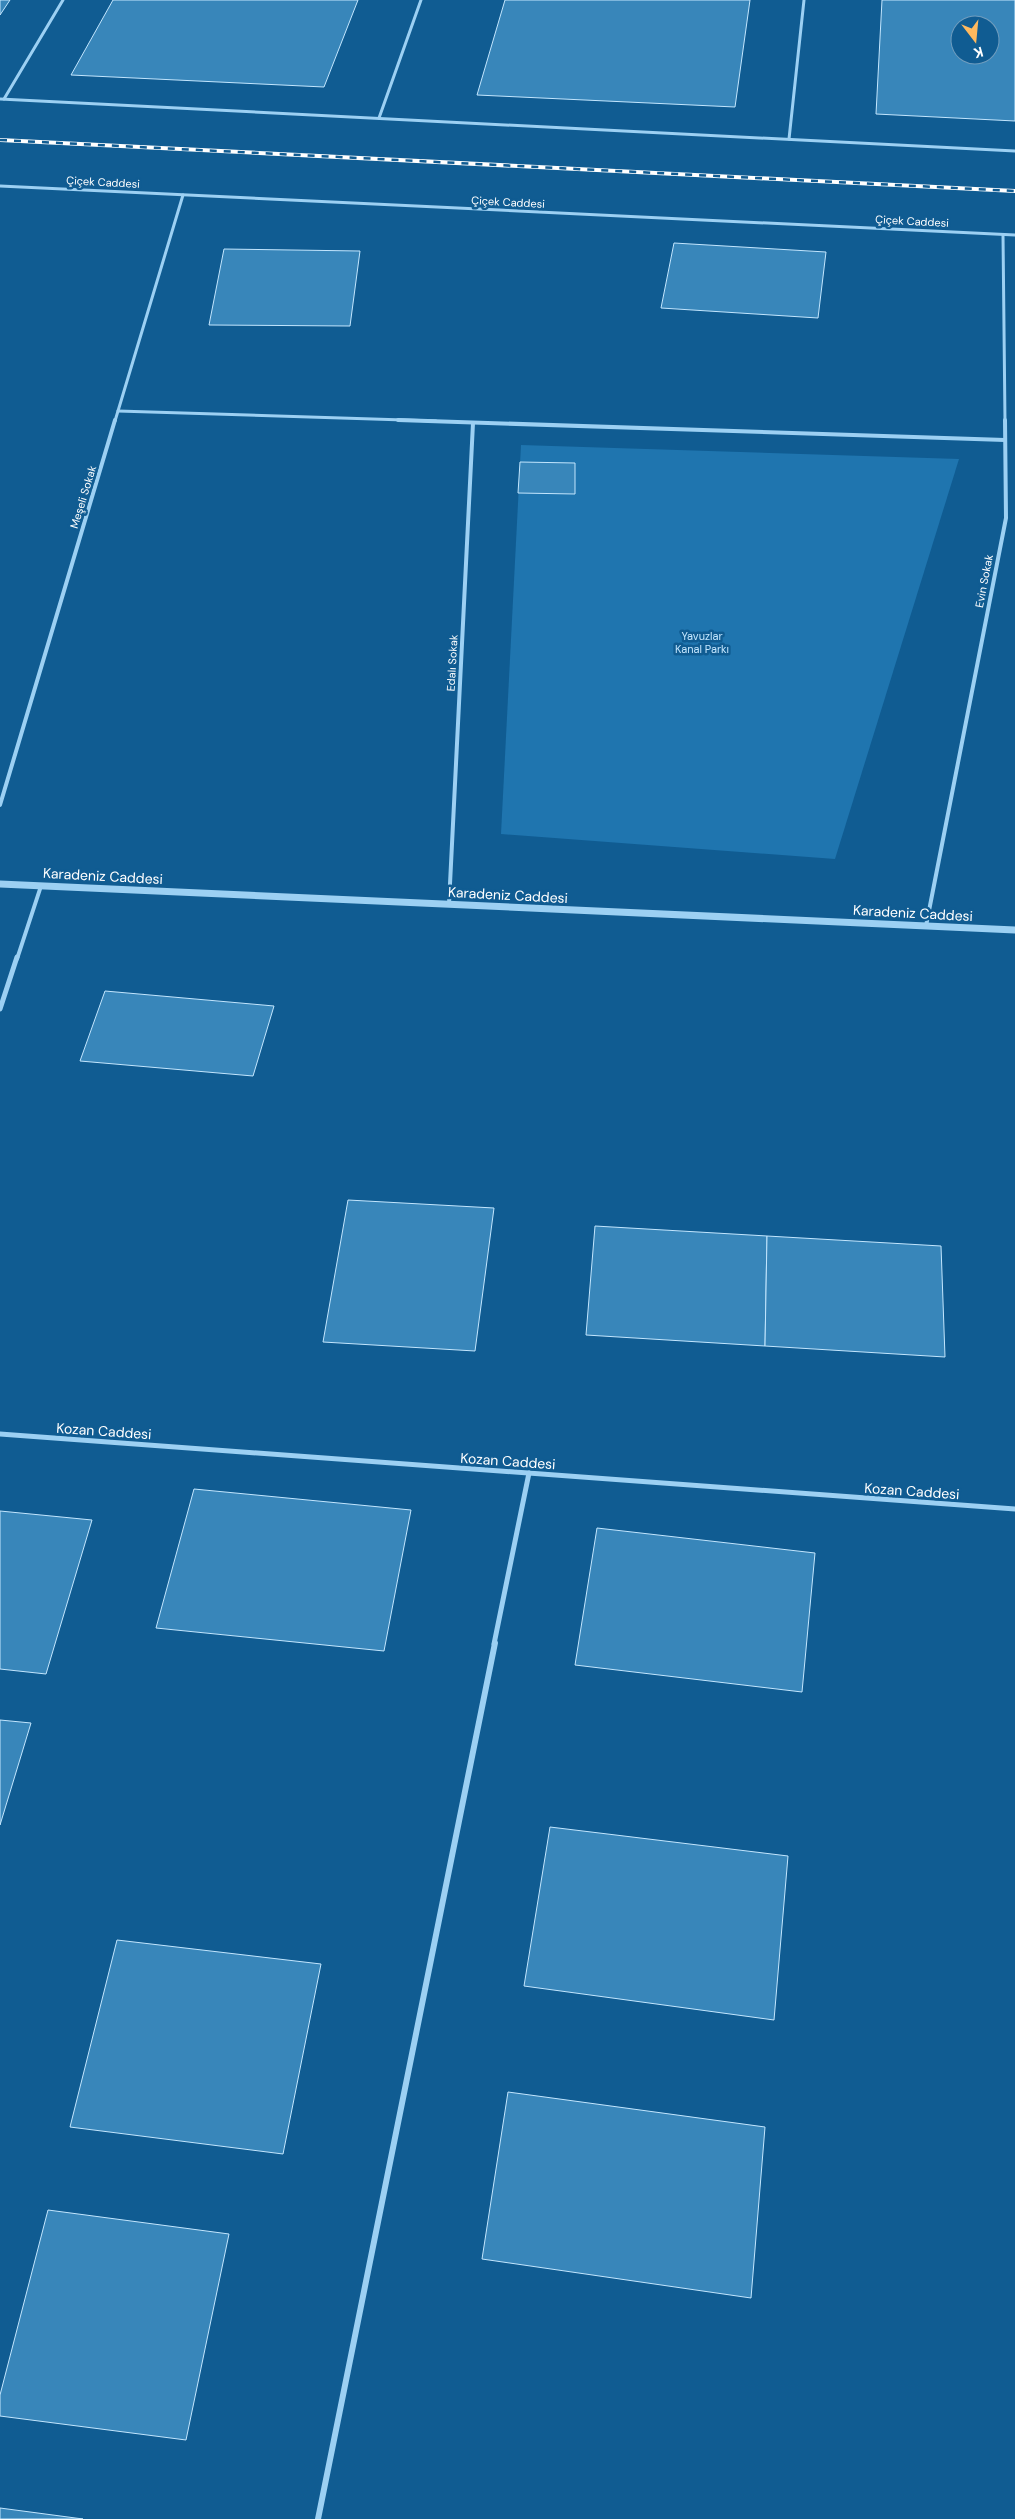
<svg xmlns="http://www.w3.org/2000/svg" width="1015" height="2519" viewBox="0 0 1015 2519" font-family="'DM Sans',sans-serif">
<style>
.green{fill:#1f75af}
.building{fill:#3886ba;stroke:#c3e6fe;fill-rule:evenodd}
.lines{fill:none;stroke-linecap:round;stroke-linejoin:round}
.minor-far3{stroke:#9cd0f3;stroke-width:3}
.minor-far2{stroke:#9cd0f3;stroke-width:4}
.minor-far1{stroke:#9cd0f3;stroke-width:5}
.minor{stroke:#9cd0f3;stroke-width:6}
.tertiary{stroke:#9cd0f3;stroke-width:7}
.rail-casing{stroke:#fff;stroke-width:4}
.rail{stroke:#105c92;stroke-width:2.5;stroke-dasharray:7;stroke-linecap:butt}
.labels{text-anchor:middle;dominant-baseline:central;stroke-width:5;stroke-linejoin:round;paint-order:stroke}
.far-street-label{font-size:11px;fill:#fff;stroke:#105c92}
.far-park-label{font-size:11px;fill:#c3e6fe;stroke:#105c92}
.street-label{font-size:14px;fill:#fff;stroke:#105c92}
</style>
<rect width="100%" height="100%" fill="#105c92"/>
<path class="green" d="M521 445 959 459 835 859 501 834Z"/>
<g class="building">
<path d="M0 0H10L0 15Z"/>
<path d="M113 0H358L324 87 71 75Z"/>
<path d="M505 0H750L735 107 477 95Z"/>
<path d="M882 0H1015V121L876 114ZM960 25H990V55H960Z"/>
<path d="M674 243 826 252 818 318 661 308Z"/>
<path d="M224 249 360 251 350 326 209 325Z"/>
<path d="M520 462 575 463V494L518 493Z"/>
<path d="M105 991 274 1006 253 1076 80 1061Z"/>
<path d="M348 1200 494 1208 475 1351 323 1342Z"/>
<path d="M595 1226 767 1236 765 1346 586 1335Z"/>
<path d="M767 1236 941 1246 945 1357 765 1346Z"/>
<path d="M194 1489 411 1510 384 1651 156 1628Z"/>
<path d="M0 1511 92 1520 46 1674 0 1669Z"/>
<path d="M597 1528 815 1553 802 1692 575 1665Z"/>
<path d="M0 1720 31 1723 0 1825Z"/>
<path d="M550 1827 788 1856 774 2020 524 1986Z"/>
<path d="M117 1940 321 1964 283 2154 70 2127Z"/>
<path d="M508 2092 765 2127 751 2298 482 2259Z"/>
<path d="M48 2210 229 2234 186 2440 0 2416V2395Z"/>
<path d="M0 2508 83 2519H0Z"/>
</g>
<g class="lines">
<g class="minor-far3">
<path d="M0 99 1015 151"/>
<path d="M4 99 63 0"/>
<path d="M379 118 421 0"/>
<path d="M789 139 804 0"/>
<path d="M0 186 1015 235"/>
<path d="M1003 235 1005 421"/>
<path d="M118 411 436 421"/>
<path d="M115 421 183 195"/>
</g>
<g class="minor-far2">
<path d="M398 420 1005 440"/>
<path d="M0 805 115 420"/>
<path d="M449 904 473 423"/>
<path d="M926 926 1006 518 1005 420"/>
<path d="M17 959 41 886"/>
</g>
<g class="minor-far1">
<path d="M0 1009 17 957"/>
<path d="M0 1434 1015 1509"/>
<path d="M494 1644 529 1473"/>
</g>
<path class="minor" d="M318 2519 495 1643"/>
<path class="tertiary" d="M0 884 1015 930"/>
<defs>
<path id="rail" d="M0 140 1015 191"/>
</defs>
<use href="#rail" class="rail-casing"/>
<use href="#rail" class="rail"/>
</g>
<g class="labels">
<g class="far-street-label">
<text transform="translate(103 182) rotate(3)">Çiçek Caddesi</text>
<text transform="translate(508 202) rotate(3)">Çiçek Caddesi</text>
<text transform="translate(912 221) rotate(3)">Çiçek Caddesi</text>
<text transform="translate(83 497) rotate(-73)">Meşeli Sokak</text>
<text transform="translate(984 581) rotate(-79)">Evin Sokak</text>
<text transform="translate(452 663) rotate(-87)">Edalı Sokak</text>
</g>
<g class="far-park-label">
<text x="702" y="636">Yavuzlar<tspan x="702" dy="13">Kanal Parkı</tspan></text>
</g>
<g class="street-label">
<text transform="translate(103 876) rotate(3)">Karadeniz Caddesi</text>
<text transform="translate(508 895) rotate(3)">Karadeniz Caddesi</text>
<text transform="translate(913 913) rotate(3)">Karadeniz Caddesi</text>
<text transform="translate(104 1431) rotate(4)">Kozan Caddesi</text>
<text transform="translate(508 1461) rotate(4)">Kozan Caddesi</text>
<text transform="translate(912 1491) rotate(4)">Kozan Caddesi</text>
</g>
</g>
<g transform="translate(975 40) rotate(164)"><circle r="24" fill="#105c92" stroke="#709dbe"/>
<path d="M0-4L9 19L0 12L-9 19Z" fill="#ffb95e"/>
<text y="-8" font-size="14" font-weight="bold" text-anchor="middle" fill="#ffffff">K</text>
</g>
</svg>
